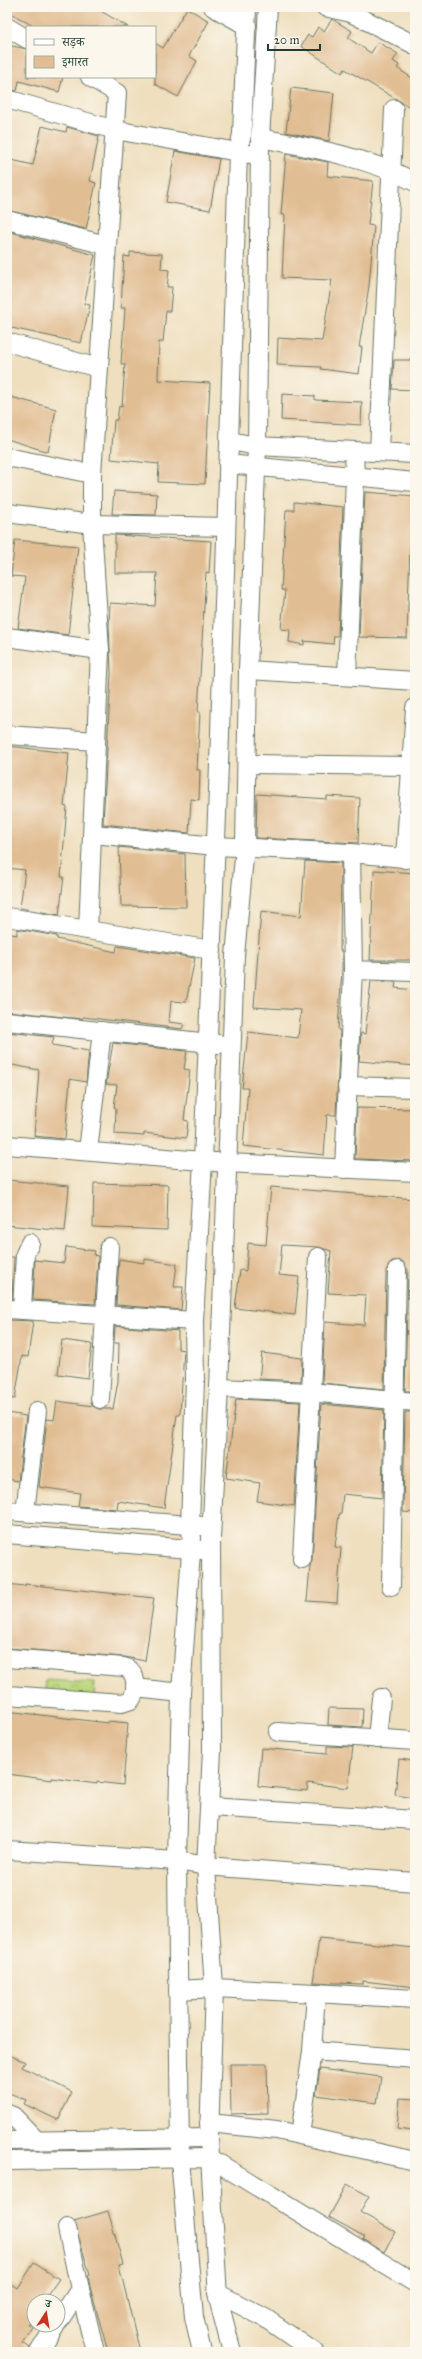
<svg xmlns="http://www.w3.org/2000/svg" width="422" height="2359" viewBox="0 0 422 2359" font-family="'IM FELL Great Primer','Noto Serif Devanagari',serif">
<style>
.park{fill:url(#park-crowns);stroke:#6d8a58}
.building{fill:#e1bd93}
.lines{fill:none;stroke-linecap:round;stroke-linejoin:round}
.minor-casing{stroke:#687665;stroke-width:20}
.minor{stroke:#fff;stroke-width:18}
</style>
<defs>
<pattern id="park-crowns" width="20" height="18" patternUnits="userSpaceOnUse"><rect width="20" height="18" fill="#bbd67c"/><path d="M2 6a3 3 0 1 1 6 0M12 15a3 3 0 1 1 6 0" fill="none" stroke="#97af66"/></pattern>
</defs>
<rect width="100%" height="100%" fill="#fbf7ec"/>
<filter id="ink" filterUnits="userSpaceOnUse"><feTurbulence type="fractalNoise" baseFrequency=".025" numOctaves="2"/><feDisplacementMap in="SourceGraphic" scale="8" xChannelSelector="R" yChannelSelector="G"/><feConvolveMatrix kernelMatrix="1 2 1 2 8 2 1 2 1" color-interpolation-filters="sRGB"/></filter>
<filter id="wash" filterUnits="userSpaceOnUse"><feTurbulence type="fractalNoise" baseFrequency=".012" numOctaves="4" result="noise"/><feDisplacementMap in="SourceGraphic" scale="16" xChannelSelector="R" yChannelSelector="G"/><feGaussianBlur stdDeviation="0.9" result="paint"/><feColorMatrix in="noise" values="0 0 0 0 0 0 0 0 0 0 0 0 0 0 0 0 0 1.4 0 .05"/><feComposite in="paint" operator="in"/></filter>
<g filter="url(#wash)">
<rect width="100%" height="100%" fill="#efdfbf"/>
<path class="park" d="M46 1680 95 1683 93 1707 44 1702Z"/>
<g id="blocks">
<g class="building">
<path d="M7 7H94L128 27H35L7 11Z"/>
<path d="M187 8 209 21 189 56 197 61 178 97 155 84V43L163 48Z"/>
<path d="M332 19 352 31 348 38 371 53 378 42 398 54 393 61 399 65 397 68 415 80V110L345 69 342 73 301 46 308 35 312 37 318 27 324 31Z"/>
<path d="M7 45 27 49V77H63L59 92 19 81 17 91 7 89Z"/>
<path d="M291 88 334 93 329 141 286 132Z"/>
<path d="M42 126 66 132 67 127 99 136 90 181 96 183 86 229 7 210V159L33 165Z"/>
<path d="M175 151 219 159 210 210 166 202Z"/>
<path d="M286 154 328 162 327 176 373 181 368 225 374 226 369 286 359 347H362L359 374 321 369V367L277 365 278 338 322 341 332 280 282 278 285 215H281Z"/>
<path d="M7 231 95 255 84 304 90 305 81 343 7 327Z"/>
<path d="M130 252 162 254 161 269 169 270 167 287H172L170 311H166L163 342H159L158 380 210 383 205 484 158 482 159 464 111 459 114 420H117L119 406 122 407 125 364H121L125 308H121L124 256 130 257Z"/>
<path d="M394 360H415V390L392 389Z"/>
<path d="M282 394 315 396V400L362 402 361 425 281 420Z"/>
<path d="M7 396 56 409 48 452 7 439Z"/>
<path d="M114 491 157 494 156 515 112 514Z"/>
<path d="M365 492 415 496 412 545H410L407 638 359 637Z"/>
<path d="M294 502 343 507 338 636H334L333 644 304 641V645L289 642 290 630 281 629 285 590H281L286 510H294Z"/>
<path d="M115 535 211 541 209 573 206 572 198 712H200L197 770H200L199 800 191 799 189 833 103 824 111 673 109 626 110 603 155 606 157 573H115Z"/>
<path d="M15 540 78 546 68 635 18 628 25 577 11 576Z"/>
<path d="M7 746 69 753 64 806 67 807 61 877H64L59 915 20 908 25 870 7 868Z"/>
<path d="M257 794 327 799V796L360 798 358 843 256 838Z"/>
<path d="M119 847 185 854 186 907 121 906Z"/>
<path d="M305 861 341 863 340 951H342V969L338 1030 340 1031 336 1115H327L324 1155 243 1146 248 1088H242L248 1032 298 1038 301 1010 254 1007 261 911 301 916Z"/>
<path d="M374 870 415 873V960H370Z"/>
<path d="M17 929 57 936V939L116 952 117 946 195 958 186 1002 171 1001 169 1022 184 1024 182 1029 83 1017 82 1019 7 1011V933L17 935Z"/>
<path d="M371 981 396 982 395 988 415 990V1066L359 1061 361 1033 365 1034Z"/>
<path d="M7 1032 54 1037 52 1045 89 1051 86 1082 70 1079 65 1139 34 1136 39 1070 7 1064Z"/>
<path d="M113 1043 187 1051 184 1069 190 1070 184 1120 188 1121 186 1138 144 1133V1136L115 1134 116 1108 114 1107 117 1085 106 1084Z"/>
<path d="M357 1108 414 1109V1161L355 1159Z"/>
<path d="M7 1180 69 1186 65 1231 7 1225Z"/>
<path d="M94 1183 168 1185 167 1230 93 1227Z"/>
<path d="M271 1187 415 1199V1391H405L408 1270 402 1261H392L386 1270 384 1389 322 1383 325 1322 364 1325 366 1295 328 1293 331 1251 319 1247 282 1245 279 1275 299 1277 295 1315 235 1308 240 1270 246 1271 248 1243 266 1245Z"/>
<path d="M66 1247 95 1251 94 1255 98 1256 95 1304 33 1300 35 1260 64 1263Z"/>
<path d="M7 1257H14L12 1299H7Z"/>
<path d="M119 1259 144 1263V1259L177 1264 174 1287H183L181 1310 116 1305Z"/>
<path d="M7 1320 33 1321 28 1357 22 1356 15 1399 7 1398Z"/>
<path d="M115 1326 178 1331V1349L184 1350 180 1415H177L164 1508 118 1501 117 1509 78 1506 80 1493 39 1487 47 1419 54 1420 57 1401 93 1406 99 1409H113L118 1381 119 1343H114Z"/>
<path d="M62 1340 92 1344 88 1378 58 1374Z"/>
<path d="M262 1353 302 1358 301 1381 259 1379Z"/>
<path d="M236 1399 300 1402 294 1506 257 1501 260 1483 226 1478Z"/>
<path d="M321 1404 384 1410 382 1498 343 1494 341 1514H339L335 1547 341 1548 337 1603 307 1601 310 1566 312 1560Z"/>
<path d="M405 1412H415V1513L403 1512Z"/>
<path d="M7 1413 26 1416 18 1481 7 1479Z"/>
<path d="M7 1584 25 1586V1584L154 1598 145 1661 125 1657 7 1648Z"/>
<path d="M329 1708 363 1709 362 1727 328 1725Z"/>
<path d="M7 1711 108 1723V1721L128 1723 123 1785 97 1782V1784L52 1778V1780L7 1774Z"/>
<path d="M327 1746 353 1747 348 1788 308 1783 307 1791 258 1786 261 1748 327 1754Z"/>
<path d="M399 1759 415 1761V1798L395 1795Z"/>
<path d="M319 1938 415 1948V1987L363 1981V1984L313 1982Z"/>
<path d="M7 2054 25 2062 22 2067 72 2092 58 2120 24 2104 26 2100 7 2092Z"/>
<path d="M230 2064H267L268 2113 231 2114Z"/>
<path d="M320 2069 381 2077 377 2103 316 2095Z"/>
<path d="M400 2098 415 2099 413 2131 397 2129Z"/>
<path d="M347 2184 369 2196 360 2212 395 2232 384 2252 363 2239 365 2237 329 2217Z"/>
<path d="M108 2211 123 2264 119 2265 140 2352H108L90 2287 88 2276 90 2275 74 2221Z"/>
<path d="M34 2263 59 2279 43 2301H34V2315L28 2325H35L23 2343 30 2348 29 2352H7V2281L18 2288Z"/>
</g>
</g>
</g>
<g filter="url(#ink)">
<use href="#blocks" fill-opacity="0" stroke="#687665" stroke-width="1"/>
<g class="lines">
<defs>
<g id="minor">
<path d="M213 7 247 26"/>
<path d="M325 7 351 13 415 45"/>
<path d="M7 27 27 39"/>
<path d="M7 99 115 130 249 154"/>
<path d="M260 138C313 148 367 157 415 182"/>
<path d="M7 220 106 245"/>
<path d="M7 342 98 368"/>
<path d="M230 441 257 446 415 454"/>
<path d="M379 452 394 109"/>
<path d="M7 457 92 474"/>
<path d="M228 464 415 482"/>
<path d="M7 513 92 524 226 527"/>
<path d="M7 637 100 650"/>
<path d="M248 670 415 681"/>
<path d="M347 676 355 477 354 451"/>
<path d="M7 735 96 741"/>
<path d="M247 764 410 766"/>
<path d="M93 834 216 846 351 853 415 859"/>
<path d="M351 853 353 970 415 972"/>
<path d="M405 859 415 708"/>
<path d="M7 917 212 950"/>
<path d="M88 930 100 650 92 524V474L117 93 90 77"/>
<path d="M7 1021 219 1044"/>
<path d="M347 1086 415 1088"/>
<path d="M7 1145 227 1163 415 1172"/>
<path d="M88 1151 102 1031"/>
<path d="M344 1169 353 970"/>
<path d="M7 1309 194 1321"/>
<path d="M22 1309 25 1254 30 1243"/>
<path d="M219 1388 310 1392 415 1402"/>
<path d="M100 1399 109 1247"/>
<path d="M7 1511 202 1526"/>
<path d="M25 1512 37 1411"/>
<path d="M7 1534 202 1550"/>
<path d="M302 1559 318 1257"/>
<path d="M391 1586 397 1270"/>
<path d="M7 1658 124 1667C137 1671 138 1689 131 1700L122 1703 7 1695"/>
<path d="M135 1688 181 1693"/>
<path d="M278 1732 415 1741"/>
<path d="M377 1739 381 1698"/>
<path d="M210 1807 415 1820"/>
<path d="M7 1850 177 1861 206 1866 415 1882"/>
<path d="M178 1990 214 1988 316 1993"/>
<path d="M415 1999 316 1993 312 2051 415 2059"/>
<path d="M7 2114 13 2116 37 2141"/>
<path d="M209 2123 277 2130 415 2161"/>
<path d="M300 2135 312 2051"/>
<path d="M7 2141 209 2138"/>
<path d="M7 2161 210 2158 415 2283"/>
<path d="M80 2289 95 2352"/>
<path d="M217 2293 265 2318 314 2352"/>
<path d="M58 2322 80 2289 67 2228"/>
<path d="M39 2352 56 2325"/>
<path d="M202 2352 194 2317 180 2159 177 1861 181 1693 192 1538 190 1525 195 1380 194 1321 203 1161 219 765 238 153 242 134 247 7"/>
<path d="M232 2352 218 2298 209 2138 214 1988 206 1866 212 1751 211 1538 219 1388 235 956 245 846 248 670 257 446 260 138 268 7"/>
</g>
</defs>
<use href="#minor" class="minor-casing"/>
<use href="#minor" class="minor"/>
</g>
</g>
<rect width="422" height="2359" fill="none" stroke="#fbf7ec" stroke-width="24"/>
<rect x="26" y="26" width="130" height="52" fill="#fbf7ec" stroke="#a3ada2"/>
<rect x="34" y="39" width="20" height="6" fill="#ffffff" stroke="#a3ada2"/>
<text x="62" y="46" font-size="12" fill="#1f3d34">सड़क</text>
<rect x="34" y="56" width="20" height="12" fill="#e1bd93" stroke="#a3ada2"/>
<text x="62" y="66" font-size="12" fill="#1f3d34">इमारत</text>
<g transform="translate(46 2313) rotate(12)"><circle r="19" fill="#fbf7ec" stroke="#a3ada2"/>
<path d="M0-3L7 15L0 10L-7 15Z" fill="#c8321e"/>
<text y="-6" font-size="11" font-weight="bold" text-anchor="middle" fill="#1f3d34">उ</text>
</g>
<path d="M268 44v6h52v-6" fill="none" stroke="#1f3d34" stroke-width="2"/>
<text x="274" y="44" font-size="12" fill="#1f3d34" stroke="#fbf7ec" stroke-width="3" paint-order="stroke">20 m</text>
</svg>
